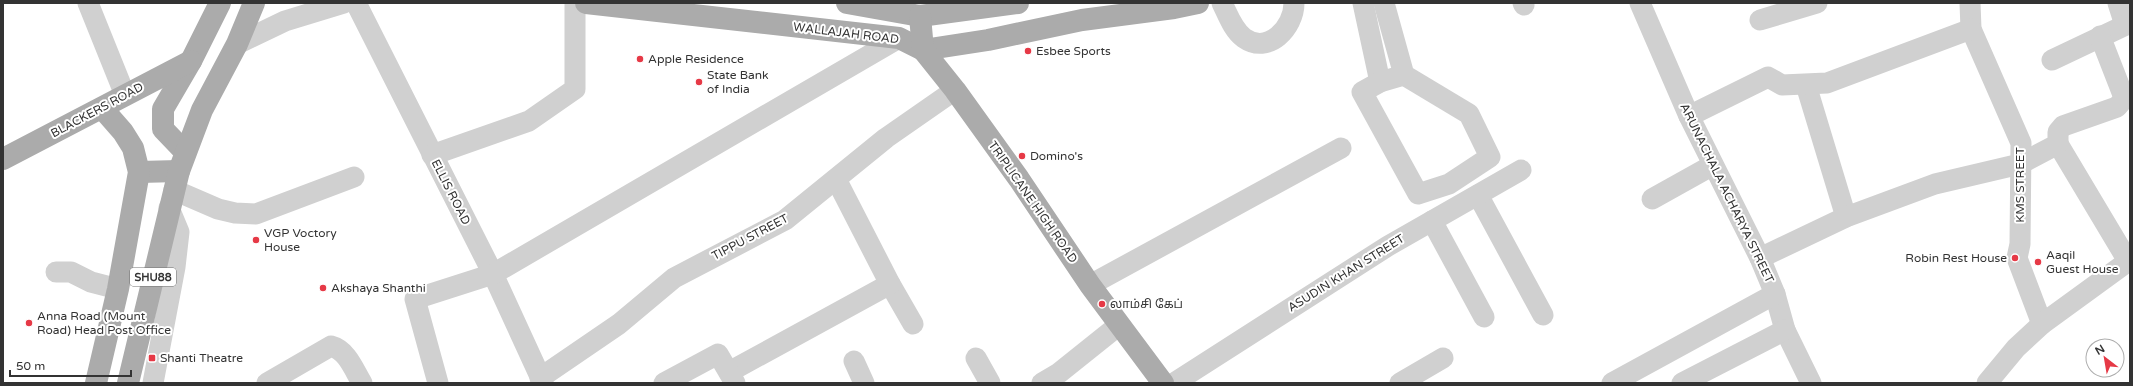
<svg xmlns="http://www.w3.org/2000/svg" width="2133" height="386" viewBox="0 0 2133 386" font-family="'Varela Round','Noto Sans Tamil',sans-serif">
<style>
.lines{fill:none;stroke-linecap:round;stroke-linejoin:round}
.minor{stroke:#d0d0d0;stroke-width:21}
.major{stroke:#ababab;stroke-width:22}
.poi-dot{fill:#e63946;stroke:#fff;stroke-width:1.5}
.labels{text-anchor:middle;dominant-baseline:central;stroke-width:4;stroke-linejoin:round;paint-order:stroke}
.shield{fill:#fff;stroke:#707070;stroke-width:1}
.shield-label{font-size:11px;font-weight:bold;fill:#333}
.street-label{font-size:12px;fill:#333;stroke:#fff}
.poi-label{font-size:12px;fill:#333;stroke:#fff;text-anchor:start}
</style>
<rect width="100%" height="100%" fill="#fff"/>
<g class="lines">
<g class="minor">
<path d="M88 3 125 95"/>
<path d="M356 3 493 274 543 383"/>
<path d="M1222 3C1228 15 1233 30 1244 38 1268 55 1294 28 1294 3"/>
<path d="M1363 3 1380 82"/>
<path d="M1384 3 1404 75 1469 114 1490 157 1449 184 1418 194 1362 92 1380 82 1404 75"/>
<path d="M1523 3 1524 5"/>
<path d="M1640 3 1689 116 1760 258 1775 294 1785 330 1811 383"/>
<path d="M1970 3 1971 29 2021 143 2020 244 2017 258 2042 324"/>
<path d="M2118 3 2125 25"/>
<path d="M1760 20 1817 3"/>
<path d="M237 44 285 21 344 3"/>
<path d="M2052 60 2130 23"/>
<path d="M1806 85 1846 217"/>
<path d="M1689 116 1768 77 1782 85 1827 83 1971 29"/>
<path d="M2058 144 2128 261"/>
<path d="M432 155 529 121 575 89V3"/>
<path d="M836 179 890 284 913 324"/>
<path d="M174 190 218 209 235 213 256 214 354 177"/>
<path d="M1478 195 1543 315"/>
<path d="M1652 199 1713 165"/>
<path d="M1432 221 1484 317"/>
<path d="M1760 258 1846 217 1935 184 2020 164 2058 144V132L2063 126 2117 107 2123 100V95L2100 36"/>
<path d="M56 272H71L91 282 118 289"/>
<path d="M1090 285 1341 148"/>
<path d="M976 358 990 383"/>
<path d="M854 361 864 383"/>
<path d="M729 372 890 284"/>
<path d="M540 378 619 324 674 278 785 220 886 138 955 90"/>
<path d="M153 383 175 267 179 232 169 208"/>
<path d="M267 383 331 346C347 350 354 370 362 383"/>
<path d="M438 383 415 299 493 274 899 38"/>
<path d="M664 383 718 354 735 383"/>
<path d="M1042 383 1059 373 1119 325"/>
<path d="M1174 383 1388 246 1521 170"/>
<path d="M1400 383 1443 358"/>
<path d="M1612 383 1775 294"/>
<path d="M1682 383 1785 330"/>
<path d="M1987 383 2016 348 2042 324 2130 260"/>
</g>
<g class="major">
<path d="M586 3 899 38 923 50 988 40 1082 20 1174 8 1198 3"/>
<path d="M847 3 920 16 1018 3"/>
<path d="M920 16 923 50 955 90 1019 179 1090 285 1163 383"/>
<path d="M185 152 163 129V109L191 61 220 3"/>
<path d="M3 159 191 61"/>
<path d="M139 172 179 171"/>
<path d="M96 383 118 289 139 172 133 148 123 132 102 108"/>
<path d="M128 383 179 171 202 110 237 44 254 3"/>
</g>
</g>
<g class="poi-dot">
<circle cx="1028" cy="51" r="4"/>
<circle cx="640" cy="59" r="4"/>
<circle cx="699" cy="82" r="4"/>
<circle cx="1022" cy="156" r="4"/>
<circle cx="256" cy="240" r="4"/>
<circle cx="2015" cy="258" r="4"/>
<circle cx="2038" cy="262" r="4"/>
<circle cx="323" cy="288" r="4"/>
<circle cx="1102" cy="304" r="4"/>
<circle cx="29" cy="323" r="4"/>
<rect x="148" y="354" width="8" height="8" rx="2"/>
</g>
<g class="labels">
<rect class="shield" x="130" y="268" width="46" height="18" rx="3"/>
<g class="shield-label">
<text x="153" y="277">SHU88</text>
</g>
<g class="street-label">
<text transform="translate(846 33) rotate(7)">WALLAJAH ROAD</text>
<text transform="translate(97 110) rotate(-28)">BLACKERS ROAD</text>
<text transform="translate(2020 185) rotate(-90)">KMS STREET</text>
<text transform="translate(451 192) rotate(63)">ELLIS ROAD</text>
<text transform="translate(1727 193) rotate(64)">ARUNACHALA ACHARYA STREET</text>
<text transform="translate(1033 202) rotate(55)">TRIPLICANE HIGH ROAD</text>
<text transform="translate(750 237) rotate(-28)">TIPPU STREET</text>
<text transform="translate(1346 273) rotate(-32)">ASUDIN KHAN STREET</text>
</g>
<g class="poi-label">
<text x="1036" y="51">Esbee Sports</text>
<text x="648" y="59">Apple Residence</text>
<text x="707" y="75">State Bank<tspan x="707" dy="14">of India</tspan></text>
<text x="1030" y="156">Domino's</text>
<text x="264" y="233">VGP Voctory<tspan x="264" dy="14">House</tspan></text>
<text x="2046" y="255">Aaqil<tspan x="2046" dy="14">Guest House</tspan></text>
<text x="2007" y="258" text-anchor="end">Robin Rest House</text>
<text x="331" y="288">Akshaya Shanthi</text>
<text x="1110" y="304">லாம்சி கேப்</text>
<text x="37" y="316">Anna Road (Mount<tspan x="37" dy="14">Road) Head Post Office</tspan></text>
<text x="160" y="358">Shanti Theatre</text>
</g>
</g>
<rect width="2133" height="386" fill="none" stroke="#333333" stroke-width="8"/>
<g transform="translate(2105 358) rotate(329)"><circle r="19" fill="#ffffff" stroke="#adadad"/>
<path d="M0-3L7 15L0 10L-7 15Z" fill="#e63946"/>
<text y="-6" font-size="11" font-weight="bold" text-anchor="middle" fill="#333333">N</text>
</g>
<path d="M10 370v6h121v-6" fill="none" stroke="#333333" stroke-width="2"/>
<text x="16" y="370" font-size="12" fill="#333333" stroke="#ffffff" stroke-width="3" paint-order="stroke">50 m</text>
</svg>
